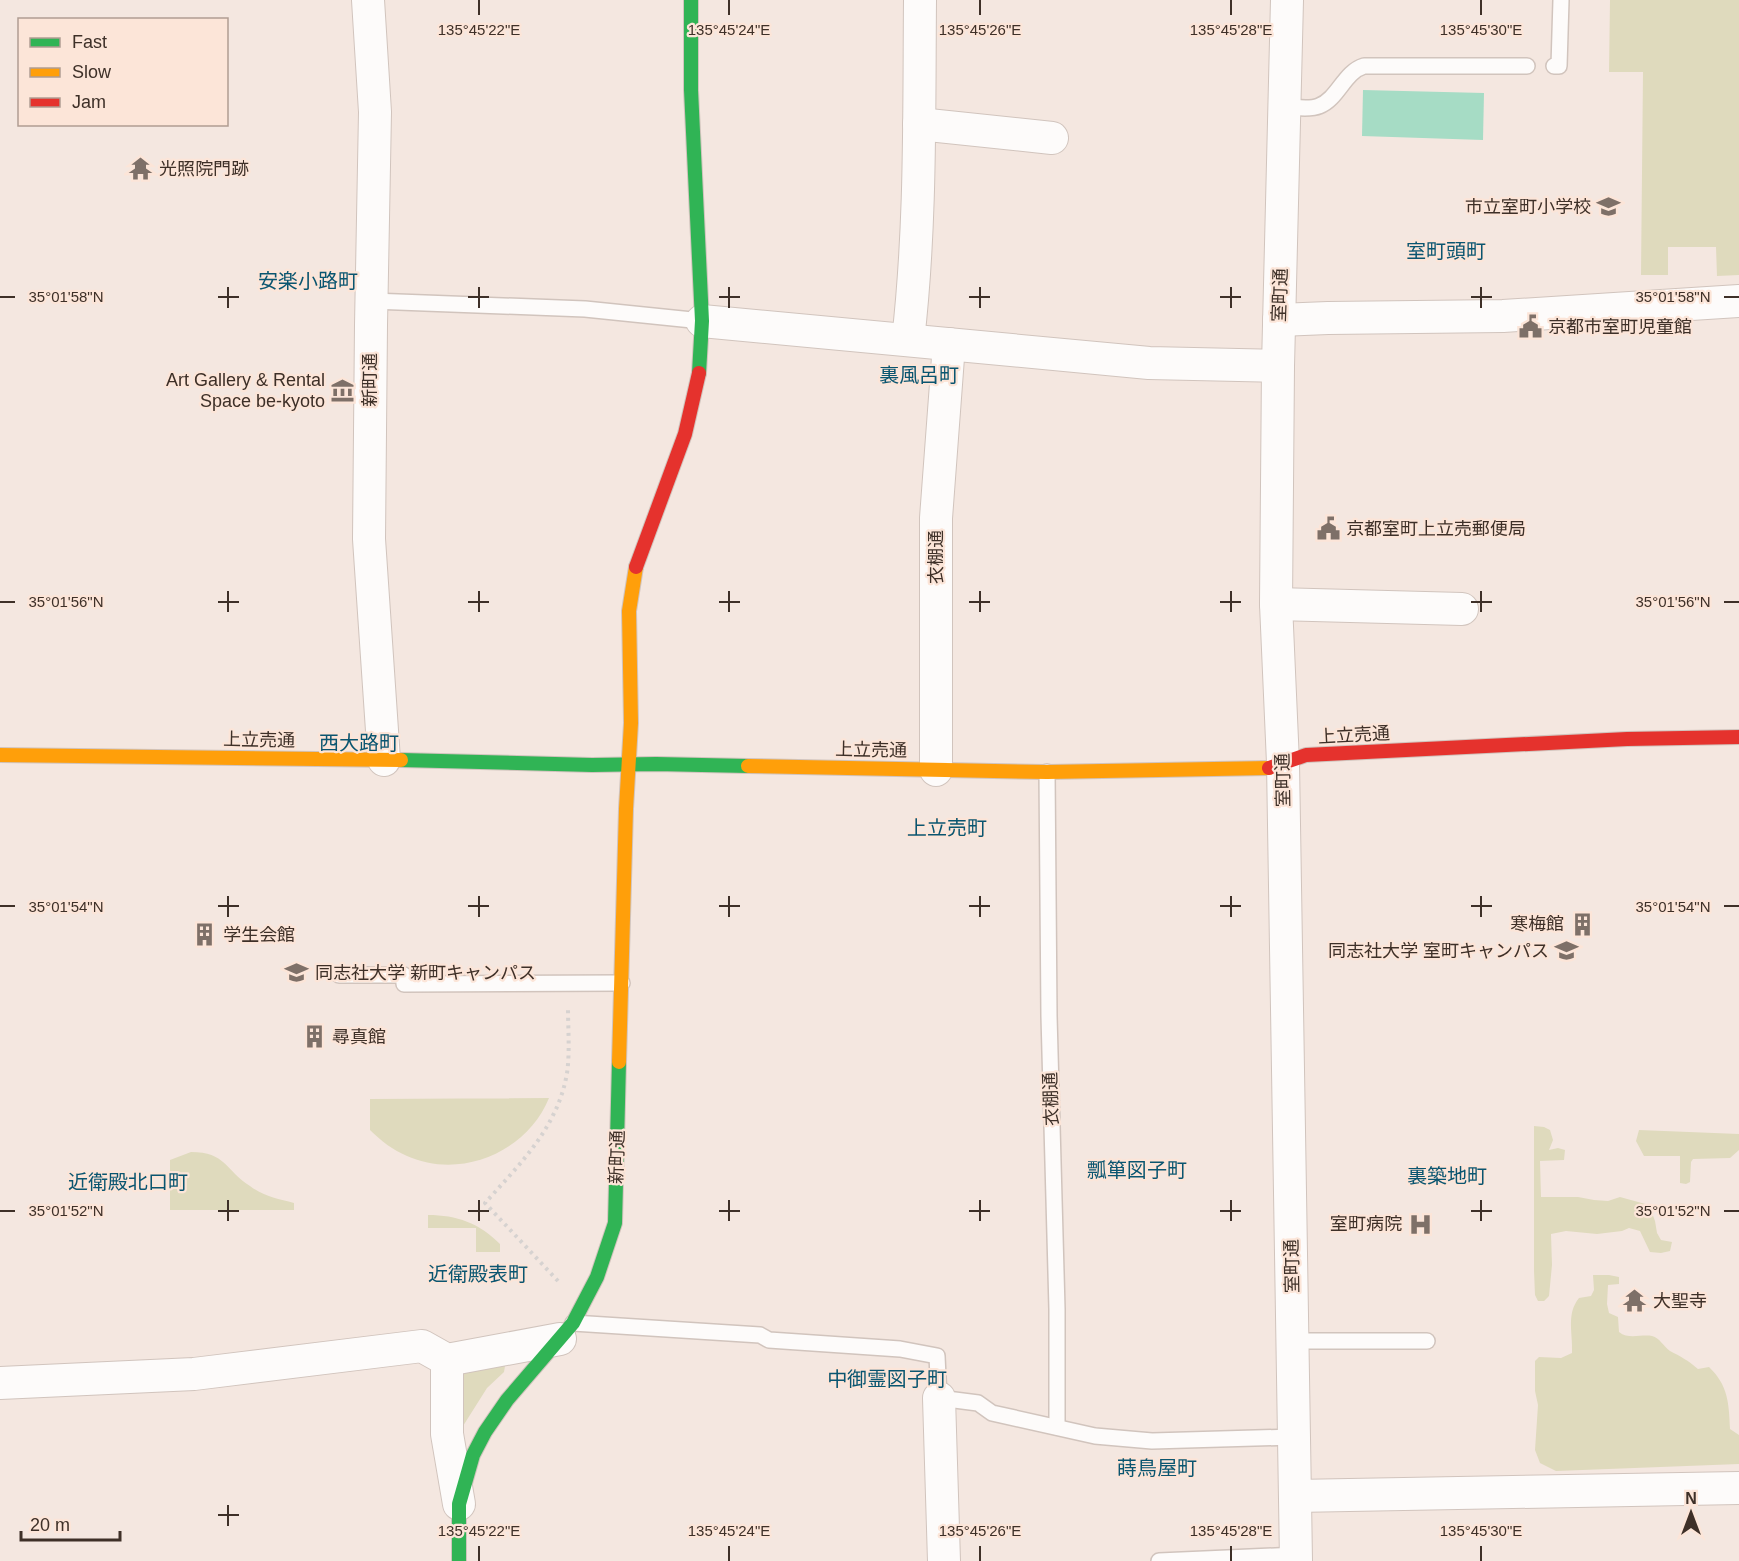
<svg xmlns="http://www.w3.org/2000/svg" width="1739" height="1561" viewBox="0 0 1739 1561" font-family="Helvetica,'Noto Sans JP',sans-serif">
<style>
.green{fill:#dfdabd}
.water{fill:#a6dcc5}
.lines{fill:none;stroke-linecap:round;stroke-linejoin:round}
.lane-casing{stroke:#d1c4bd;stroke-width:18}
.street-casing{stroke:#d1c4bd;stroke-width:34}
.fast-casing{stroke:#d1c4bd;stroke-width:16}
.slow-casing{stroke:#d1c4bd;stroke-width:16}
.jam-casing{stroke:#d1c4bd;stroke-width:16}
.path{stroke:#d6d2d0;stroke-width:4;stroke-dasharray:3 4.5;stroke-linecap:butt}
.lane{stroke:#fdfbfa;stroke-width:15}
.street{stroke:#fdfbfa;stroke-width:32}
.fast{stroke:#30b455;stroke-width:14}
.slow{stroke:#ff9f0a;stroke-width:14}
.jam{stroke:#e5322d;stroke-width:14}
.ticks{fill:none;stroke:#3e3028;stroke-width:2}
.labels{text-anchor:middle;dominant-baseline:central;stroke-width:4.5;stroke-linejoin:round;paint-order:stroke}
.poi-label{font-size:18px;fill:#3e3028;stroke:#fce5d8;text-anchor:start}
.street-label{font-size:18px;fill:#3e3028;stroke:#fce5d8}
.neighbourhood-label{font-size:20px;fill:#0a5570;stroke:#fce5d8}
.ticks-label{font-size:15px;text-anchor:middle;fill:#3e3028;stroke:#fce5d8;stroke-width:4.5;stroke-linejoin:round;paint-order:stroke}
</style>
<rect width="100%" height="100%" fill="#f4e7e0"/>
<g class="green">
<path d="M1610 0H1739V275L1717 276 1716 247H1668V275H1641L1643 72H1609Z"/>
<path d="M549 1098C527 1152 461 1180 407 1156 393 1150 381 1141 370 1130V1099Z"/>
<path d="M1534 1126 1544 1127 1550 1130 1553 1140 1549 1150 1558 1148 1565 1150 1564 1160 1540 1161 1541 1197H1578L1594 1200 1608 1201 1620 1197 1649 1205 1655 1221 1657 1233 1661 1240 1672 1242 1670 1251 1661 1253 1650 1252 1640 1231 1629 1228 1622 1231 1597 1234 1566 1231 1551 1234 1552 1265 1549 1296 1544 1301H1538L1535 1295 1534 1271Z"/>
<path d="M1639 1130 1739 1134V1150L1730 1158 1693 1159 1691 1162 1690 1182 1686 1184 1680 1183V1156H1644L1636 1141Z"/>
<path d="M191 1152C226 1152 225 1170 250 1186 263 1196 278 1199 294 1203V1210H170V1160Z"/>
<path d="M428 1215C457 1215 479 1223 500 1244V1252H476V1228H428Z"/>
<path d="M1593 1275H1609L1619 1277V1284L1608 1285 1607 1304 1609 1313 1618 1317 1619 1332C1629 1340 1641 1334 1652 1336 1660 1338 1663 1346 1670 1351 1680 1356 1689 1361 1698 1369L1709 1367C1728 1385 1729 1403 1730 1429L1739 1435V1464L1556 1471 1540 1463 1535 1450 1538 1405 1535 1391V1361L1539 1357 1561 1358 1572 1353C1573 1333 1566 1314 1579 1298L1591 1296 1594 1290Z"/>
<path d="M499 1360 505 1366 504 1372 487 1388 463 1426 461 1366Z"/>
</g>
<path class="water" d="M1363 90 1484 93 1483 140 1362 136Z"/>
<g class="lines">
<defs>
<g id="lane">
<path d="M1554 66H1559L1561 0"/>
<path d="M1286 107C1295 107 1310 110 1319 106 1338 99 1344 72 1364 66H1527"/>
<path d="M372 301 585 309 702 321"/>
<path d="M1047 772 1049 1016 1057 1309V1427"/>
<path d="M339 975H404V984L622 983"/>
<path d="M573 1323 760 1335 769 1340 900 1349 937 1356 939 1398 978 1403 992 1413 1095 1436 1152 1441 1294 1437"/>
<path d="M1293 1341H1427"/>
<path d="M1159 1561 1296 1555"/>
</g>
<g id="street">
<path d="M368 0 375 112 371 325 369 539 384 760"/>
<path d="M1287 0 1278 366 1276 604 1283 763 1296 1561"/>
<path d="M919 124 1052 138"/>
<path d="M1279 320 1328 318 1503 316 1739 301"/>
<path d="M702 321 1149 363 1278 366"/>
<path d="M908 340C921 227 919 113 920 0"/>
<path d="M1276 604 1462 609"/>
<path d="M936 770V518L949 344"/>
<path d="M447 1360V1434L459 1504"/>
<path d="M0 1383 194 1374 422 1346 447 1360 560 1339"/>
<path d="M939 1398 944 1561"/>
<path d="M1295 1496 1739 1488"/>
</g>
<g id="fast">
<path d="M691 0V90L702 321 699 373"/>
<path d="M401 760 592 765 656 764 748 766"/>
<path d="M459 1561V1504L473 1455 485 1432 507 1400 573 1323 597 1277 615 1223 619 1062"/>
</g>
<g id="slow">
<path d="M0 755 401 760"/>
<path d="M748 766 1047 772 1269 768"/>
<path d="M619 1062 626 809 631 723 629 611 636 567"/>
</g>
<g id="jam">
<path d="M636 567 685 434 699 373"/>
<path d="M1269 768 1306 755 1627 739 1739 737"/>
</g>
</defs>
<use href="#lane" class="lane-casing"/>
<use href="#street" class="street-casing"/>
<use href="#fast" class="fast-casing"/>
<use href="#slow" class="slow-casing"/>
<use href="#jam" class="jam-casing"/>
<path class="path" d="M558 1281 485 1203C520 1164 558 1127 567 1073 570 1053 568 1028 568 1008"/>
<use href="#lane" class="lane"/>
<use href="#street" class="street"/>
<use href="#fast" class="fast"/>
<use href="#slow" class="slow"/>
<use href="#jam" class="jam"/>
</g>
<path class="ticks" d="M479 0V15M729 0V15M980 0V15M1231 0V15M1481 0V15M228 287V308M479 287V308M729 287V308M980 287V308M1231 287V308M1481 287V308M0 297H15M218 297H239M468 297H489M719 297H740M969 297H990M1220 297H1241M1471 297H1492M1724 297H1739M228 591V612M479 591V612M729 591V612M980 591V612M1231 591V612M1481 591V612M0 602H15M218 602H239M468 602H489M719 602H740M969 602H990M1220 602H1241M1471 602H1492M1724 602H1739M228 896V917M479 896V917M729 896V917M980 896V917M1231 896V917M1481 896V917M0 906H15M218 906H239M468 906H489M719 906H740M969 906H990M1220 906H1241M1471 906H1492M1724 906H1739M228 1200V1221M479 1200V1221M729 1200V1221M980 1200V1221M1231 1200V1221M1481 1200V1221M0 1211H15M218 1211H239M468 1211H489M719 1211H740M969 1211H990M1220 1211H1241M1471 1211H1492M1724 1211H1739M228 1505V1526M218 1515H239M479 1546V1561M729 1546V1561M980 1546V1561M1231 1546V1561M1481 1546V1561"/>
<defs>
<symbol id="temple-bare" viewBox="-9 -9 18 18"><path d="M0-6L5-2H3V0L6.5 2.5H4V6H1.5V3h-3V6H-4V2.5H-6.5L-3 0V-2H-5Z" fill="#7e7068" stroke="#fce5d8" stroke-width="2.5" paint-order="stroke"/></symbol>
<symbol id="school-bare" viewBox="-9 -9 18 18"><path d="M0-5L7-2L0 1L-7-2ZM-4 1L0 2.5L4 1V4Q0 6-4 4Z" fill="#7e7068" stroke="#fce5d8" stroke-width="2.5" paint-order="stroke"/></symbol>
<symbol id="civic-bare" viewBox="-9 -9 18 18"><path d="M-.6-6.5H3V-4.5H.6V-3L4-1V1h2V6H-6V1h2V-1L-.6-3ZM-1.2 2.5V6h2.4V2.5Z" fill="#7e7068" stroke="#fce5d8" stroke-width="2.5" paint-order="stroke"/></symbol>
<symbol id="museum-bare" viewBox="-9 -9 18 18"><path d="M0-6L6-3V-2H-6V-3ZM-5-1h2V3h-2ZM-1-1h2V3h-2ZM3-1h2V3H3ZM-6 4H6V6H-6Z" fill="#7e7068" stroke="#fce5d8" stroke-width="2.5" paint-order="stroke"/></symbol>
<symbol id="building-bare" viewBox="-9 -9 18 18"><path d="M-4-6H4V6H1V3H-1V6H-4ZM-2.5-4.3h1.7v1.8h-1.7ZM.8-4.3h1.7v1.8H.8ZM-2.5-1h1.7V.8h-1.7ZM.8-1h1.7V.8H.8Z" fill="#7e7068" stroke="#fce5d8" stroke-width="2.5" paint-order="stroke"/></symbol>
<symbol id="university-bare" viewBox="-9 -9 18 18"><path d="M0-5L7-2L0 1L-7-2ZM-4 1L0 2.5L4 1V4Q0 6-4 4Z" fill="#7e7068" stroke="#fce5d8" stroke-width="2.5" paint-order="stroke"/></symbol>
<symbol id="hospital-bare" viewBox="-9 -9 18 18"><path d="M-5-5h3v3.5h4V-5h3V5h-3V1.5h-4V5h-3Z" fill="#7e7068" stroke="#fce5d8" stroke-width="2.5" paint-order="stroke"/></symbol>
</defs>
<g fill-rule="evenodd">
<use href="#temple-bare" x="124" y="152" width="33" height="33"/>
<use href="#school-bare" x="1592" y="190" width="33" height="33"/>
<use href="#civic-bare" x="1514" y="310" width="33" height="33"/>
<use href="#museum-bare" x="326" y="374" width="33" height="33"/>
<use href="#civic-bare" x="1312" y="512" width="33" height="33"/>
<use href="#building-bare" x="1566" y="908" width="33" height="33"/>
<use href="#building-bare" x="188" y="918" width="33" height="33"/>
<use href="#university-bare" x="1550" y="934" width="33" height="33"/>
<use href="#university-bare" x="280" y="956" width="33" height="33"/>
<use href="#building-bare" x="298" y="1020" width="33" height="33"/>
<use href="#hospital-bare" x="1404" y="1208" width="33" height="33"/>
<use href="#temple-bare" x="1618" y="1284" width="33" height="33"/>
</g>
<g class="labels">
<g class="poi-label">
<text x="159" y="169">光照院門跡</text>
<text x="1591" y="207" text-anchor="end">市立室町小学校</text>
<text x="1548" y="327">京都市室町児童館</text>
<text x="325" y="380" text-anchor="end">Art Gallery &amp; Rental<tspan x="325" dy="21">Space be-kyoto</tspan></text>
<text x="1346" y="529">京都室町上立売郵便局</text>
<text x="1564" y="924" text-anchor="end">寒梅館</text>
<text x="223" y="935">学生会館</text>
<text x="1549" y="951" text-anchor="end">同志社大学 室町キャンパス</text>
<text x="315" y="973">同志社大学 新町キャンパス</text>
<text x="332" y="1037">尋真館</text>
<text x="1402" y="1224" text-anchor="end">室町病院</text>
<text x="1653" y="1301">大聖寺</text>
</g>
<g class="street-label">
<text transform="translate(1280 295) rotate(-88)">室町通</text>
<text transform="translate(370 380) rotate(-90)">新町通</text>
<text transform="translate(936 557) rotate(-90)">衣棚通</text>
<text transform="translate(1354 735) rotate(-3)">上立売通</text>
<text transform="translate(259 740) rotate(1)">上立売通</text>
<text transform="translate(871 750) rotate(1)">上立売通</text>
<text transform="translate(1283 780) rotate(-91)">室町通</text>
<text transform="translate(1051 1099) rotate(-92)">衣棚通</text>
<text transform="translate(617 1157) rotate(-88)">新町通</text>
<text transform="translate(1292 1266) rotate(-91)">室町通</text>
</g>
<g class="neighbourhood-label">
<text x="1446" y="251">室町頭町</text>
<text x="308" y="281">安楽小路町</text>
<text x="919" y="375">裏風呂町</text>
<text x="359" y="743">西大路町</text>
<text x="947" y="828">上立売町</text>
<text x="1137" y="1170">瓢箪図子町</text>
<text x="1447" y="1176">裏築地町</text>
<text x="128" y="1182">近衛殿北口町</text>
<text x="478" y="1274">近衛殿表町</text>
<text x="887" y="1379">中御霊図子町</text>
<text x="1157" y="1468">蒔鳥屋町</text>
</g>
</g>
<g class="ticks-label">
<text x="479" y="35">135°45'22"E</text>
<text x="729" y="35">135°45'24"E</text>
<text x="980" y="35">135°45'26"E</text>
<text x="1231" y="35">135°45'28"E</text>
<text x="1481" y="35">135°45'30"E</text>
<text x="66" y="302">35°01'58"N</text>
<text x="1673" y="302">35°01'58"N</text>
<text x="66" y="607">35°01'56"N</text>
<text x="1673" y="607">35°01'56"N</text>
<text x="66" y="912">35°01'54"N</text>
<text x="1673" y="912">35°01'54"N</text>
<text x="66" y="1216">35°01'52"N</text>
<text x="1673" y="1216">35°01'52"N</text>
<text x="479" y="1536">135°45'22"E</text>
<text x="729" y="1536">135°45'24"E</text>
<text x="980" y="1536">135°45'26"E</text>
<text x="1231" y="1536">135°45'28"E</text>
<text x="1481" y="1536">135°45'30"E</text>
</g>
<rect x="18" y="18" width="210" height="108" fill="#fce5d8" stroke="#b09d92" stroke-width="1.5"/>
<rect x="30" y="38" width="30" height="9" fill="#30b455" stroke="#b09d92" stroke-width="1.5"/>
<text x="72" y="48" font-size="18" fill="#3e3028">Fast</text>
<rect x="30" y="68" width="30" height="9" fill="#ff9f0a" stroke="#b09d92" stroke-width="1.5"/>
<text x="72" y="78" font-size="18" fill="#3e3028">Slow</text>
<rect x="30" y="98" width="30" height="9" fill="#e5322d" stroke="#b09d92" stroke-width="1.5"/>
<text x="72" y="108" font-size="18" fill="#3e3028">Jam</text>
<g transform="translate(1691 1513)" stroke="#fce5d8" stroke-width="4.5" paint-order="stroke">
<path d="M0-4.5L10 22L0 15L-10 22Z" fill="#3e3028"/>
<text y="-9" font-size="16" font-weight="bold" text-anchor="middle" fill="#3e3028">N</text>
</g>
<path d="M21 1531v9h99v-9" fill="none" stroke="#3e3028" stroke-width="3"/>
<text x="30" y="1531" font-size="18" fill="#3e3028" stroke="#fce5d8" stroke-width="4.5" paint-order="stroke">20 m</text>
</svg>
